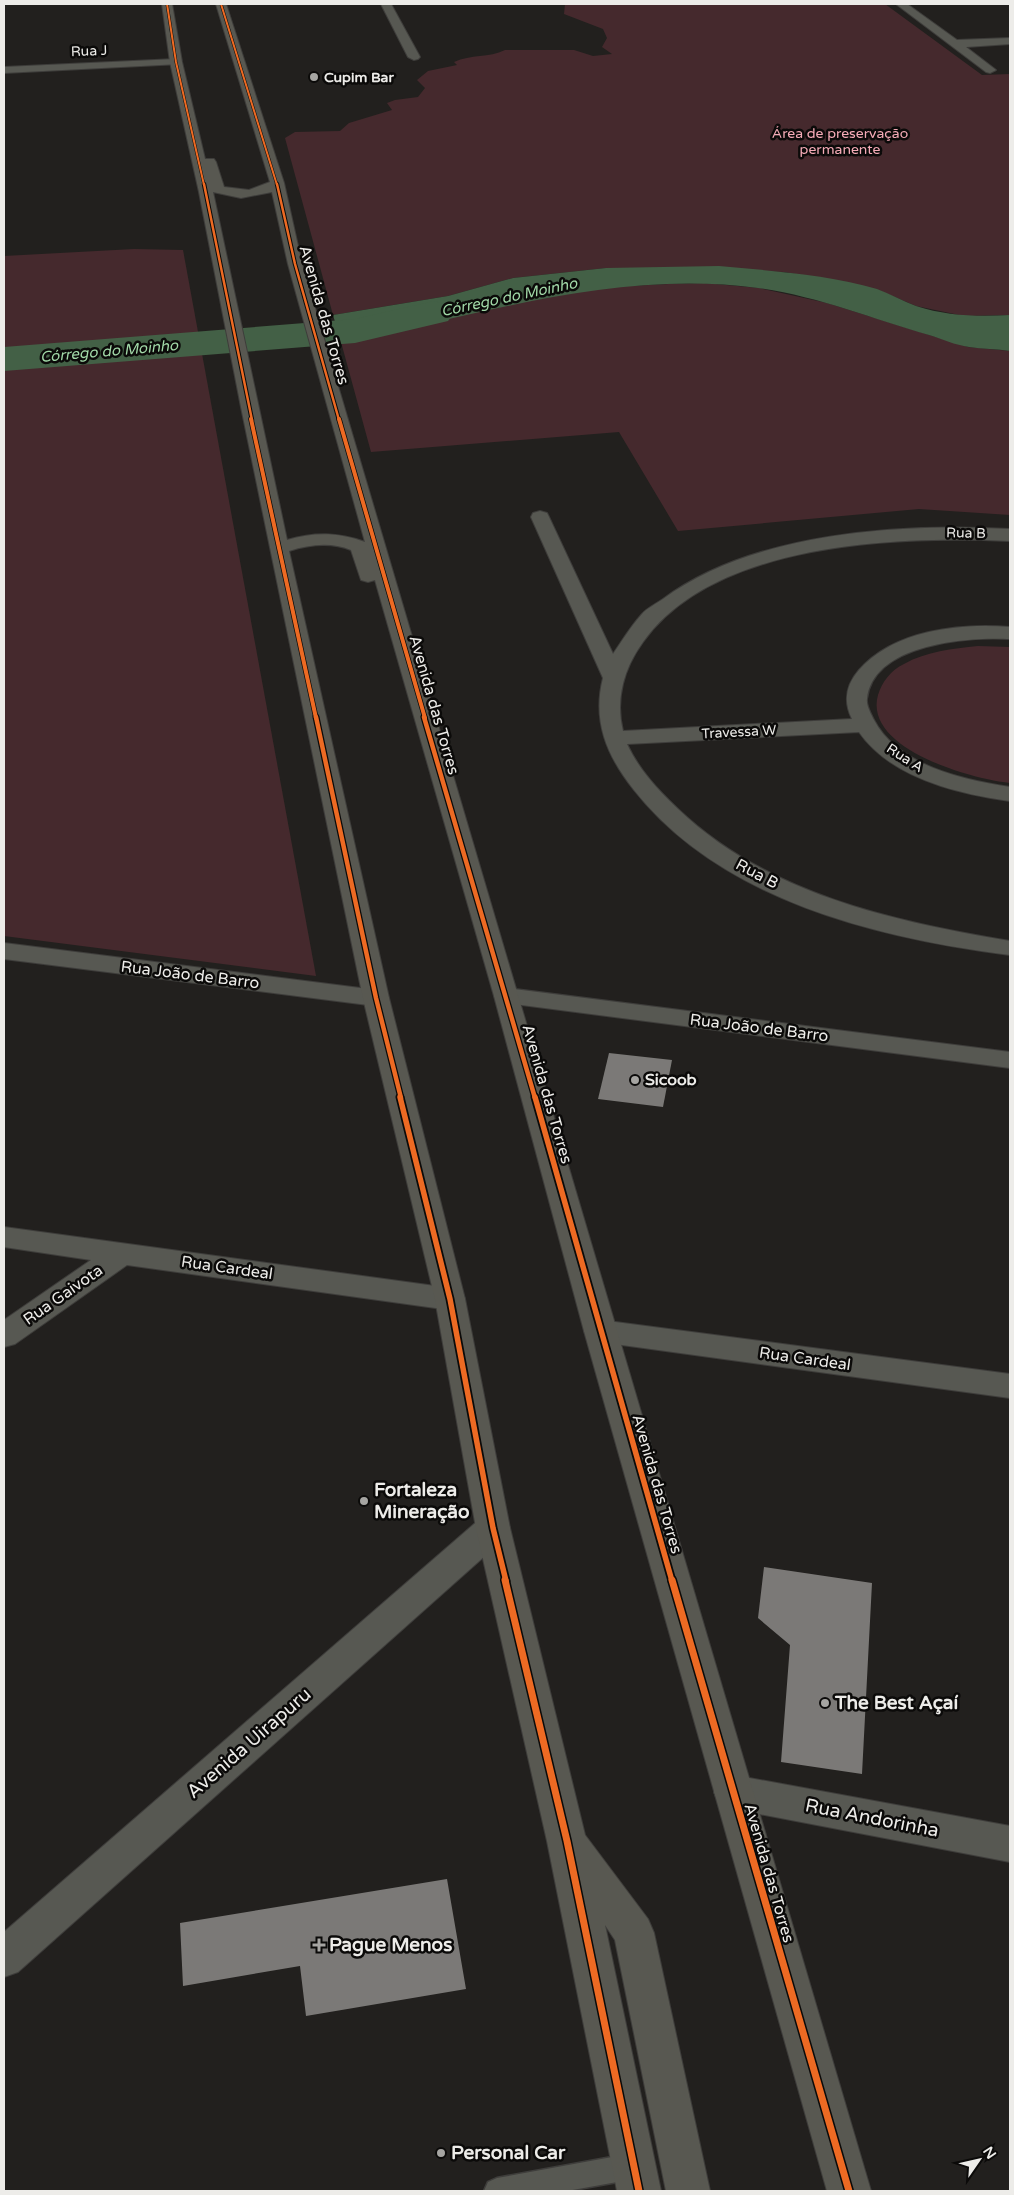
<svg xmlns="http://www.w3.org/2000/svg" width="1014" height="2195" viewBox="0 0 1014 2195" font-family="'Varela Round',sans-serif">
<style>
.green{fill:#45292d}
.water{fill:#436046}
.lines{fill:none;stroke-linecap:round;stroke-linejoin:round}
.river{fill:#436046;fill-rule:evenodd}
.building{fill:#7b7977}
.service-casing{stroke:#3e3d3b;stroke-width:3}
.minor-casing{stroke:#3e3d3b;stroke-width:2}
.tertiary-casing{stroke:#3e3d3b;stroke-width:2}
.primary-casing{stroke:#3e3d3b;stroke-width:2}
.service{fill:#575852;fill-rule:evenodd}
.minor{fill:#575852;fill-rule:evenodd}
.tertiary{fill:#575852;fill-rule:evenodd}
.primary{fill:#585851;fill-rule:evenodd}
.cycleway-far5-casing{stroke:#0b0a09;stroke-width:3}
.cycleway-far4-casing{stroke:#0b0a09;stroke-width:4.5}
.cycleway-far3-casing{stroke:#0b0a09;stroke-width:5.5}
.cycleway-far2-casing{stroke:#0b0a09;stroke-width:7}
.cycleway-far1-casing{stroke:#0b0a09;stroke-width:9}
.cycleway-casing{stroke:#0b0a09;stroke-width:10}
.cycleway-far5{stroke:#ed6a23;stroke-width:2}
.cycleway-far4{stroke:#ed6a23;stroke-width:2.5}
.cycleway-far3{stroke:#ed6a23;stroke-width:4}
.cycleway-far2{stroke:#ed6a23;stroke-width:4.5}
.cycleway-far1{stroke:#ed6a23;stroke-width:5.5}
.cycleway{stroke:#ed6a23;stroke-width:7}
.poi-dot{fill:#a6a5a2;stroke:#0b0a09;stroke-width:2}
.labels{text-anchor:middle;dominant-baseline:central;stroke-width:5;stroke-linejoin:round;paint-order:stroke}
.far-street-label{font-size:14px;fill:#edece9;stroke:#0b0a09}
.far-poi-label{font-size:14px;font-weight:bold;fill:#edece9;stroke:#0b0a09;text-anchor:start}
.far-park-label{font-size:14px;fill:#f5abb7;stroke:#0b0a09}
.far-water-label{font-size:15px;font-style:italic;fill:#a2d9a8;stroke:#0b0a09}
.street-label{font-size:16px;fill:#edece9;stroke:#0b0a09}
.poi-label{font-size:16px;font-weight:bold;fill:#edece9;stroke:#0b0a09;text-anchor:start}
.near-poi-label{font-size:19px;font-weight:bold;fill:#edece9;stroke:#0b0a09;text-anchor:start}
.near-street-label{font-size:19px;fill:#edece9;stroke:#0b0a09}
</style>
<rect width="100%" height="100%" fill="#22201e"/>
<g class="green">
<path d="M565 4H885L982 75 1010 74V315L964 316 916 306 878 290 785 272 606 268 513 278 448 296 333 315 285 138 295 132 340 131 349 123 392 110 387 103 395 100 418 97 425 88 417 80 428 71 457 65 454 62C471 54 489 58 505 50H574L593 56 612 54 602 47 607 38 603 29 564 14Z"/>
<path d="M134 249 183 250 316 976 4 936V256Z"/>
<path d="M704 283 759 288 827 303 968 347 1010 351V515L919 509 678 531 619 432 371 452 341 342C422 327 501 302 583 291 623 285 664 284 704 283Z"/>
<path d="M978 646 1010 647V783C972 779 863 749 878 695 882 682 891 670 904 664 927 651 952 649 978 646Z"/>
</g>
<path class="water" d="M719 266C771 271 826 274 877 289 890 294 903 301 916 306 947 316 978 317 1010 315V351C997 349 982 349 969 347 955 345 942 339 929 335 872 319 817 296 758 288 615 269 479 316 341 342L333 315 448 296 513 278 606 268Z"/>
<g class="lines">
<path class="river" d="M434 301 448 305 454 313 448 321 355 343 4 371V347L355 319Z"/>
</g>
<g class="building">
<path d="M609 1053 672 1060 663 1107 598 1099Z"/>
<path d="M764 1567 872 1583 862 1774 781 1762 790 1645 758 1618Z"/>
<path d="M447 1879 466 1989 306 2016 300 1966 183 1986 180 1923Z"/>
</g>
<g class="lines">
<defs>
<path id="service" d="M634 2153 643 2157 647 2166 643 2175 634 2179 567 2191H484L488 2182 497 2178Z"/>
<g id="minor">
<path d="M381 4H391L420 57 418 59 414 60 408 57Z"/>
<path d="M896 4H907L957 40 1010 38V44L966 47 996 70 990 73 986 72Z"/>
<path d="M176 59 180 60V64L4 73V67Z"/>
<path d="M540 511 547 513 549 517 613 654C622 641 631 626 642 614 647 608 656 604 663 599 753 532 902 523 1010 529V541C898 536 714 542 643 642 624 668 615 699 623 731L852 719C843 701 846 685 859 670 894 630 960 623 1010 627V639C969 637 873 643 867 699 866 705 871 714 874 720 898 766 964 780 1010 787V801C958 794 891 778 859 732L627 744C639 770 658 790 678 809 767 894 892 921 1010 941V955C877 938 721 900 634 790 607 756 592 721 603 678L531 517 533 513Z"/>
<path d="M4 943 376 990 385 992 389 998 385 1004 376 1006 4 959Z"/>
<path d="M4 1227 450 1288 461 1291 465 1299 461 1307 450 1310 127 1265 15 1344 4 1347V1320L91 1260 4 1247Z"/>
<path d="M600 1320 1010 1374V1398L600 1342 589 1339 584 1331 589 1323Z"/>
<path d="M493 1514 505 1518 510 1528 505 1538 18 1972 4 1977V1932L481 1518Z"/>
<path d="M733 1775 1010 1826V1862L733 1809 719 1804 714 1792 719 1780Z"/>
</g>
<path id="tertiary" d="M507 988 1010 1052V1068L498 1002 494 996 498 990Z"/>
<path id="primary" d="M162 4H172L182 62 205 159H214L216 162 224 187 249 190 270 182 216 4H226L284 183 302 264 871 2191H827L584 1331 494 996 375 580 368 582 361 580 351 550C331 542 311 544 289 551L389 998 465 1299 510 1528 585 1835 648 1919 654 1933 710 2191H666L615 1940 605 1925 661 2191H617L547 1841 476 1528 435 1299 363 998 241 407 199 192 170 62ZM213 192 241 198 272 192 288 264 365 542C338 532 314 532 287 540Z"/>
</defs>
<use href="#service" class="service-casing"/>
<use href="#minor" class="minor-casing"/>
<use href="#tertiary" class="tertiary-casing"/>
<use href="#primary" class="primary-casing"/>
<use href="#service" class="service"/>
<use href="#minor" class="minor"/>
<use href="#tertiary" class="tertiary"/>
<use href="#primary" class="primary"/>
<defs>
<g id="cycleway-far5">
<path d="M167 4 176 62 204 185"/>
<path d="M221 4 277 185"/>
</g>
<g id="cycleway-far4">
<path d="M204 184 252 420"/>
<path d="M277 184 295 264 339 420"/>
</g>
<g id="cycleway-far3">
<path d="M251 419 316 718"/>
<path d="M339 419 425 718"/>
</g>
<g id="cycleway-far2">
<path d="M316 717 376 998 401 1098"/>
<path d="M424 717 535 1098"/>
</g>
<g id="cycleway-far1">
<path d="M400 1097 450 1299 493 1528 506 1581"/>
<path d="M535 1097 672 1581"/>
</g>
<g id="cycleway">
<path d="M505 1580 567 1841 639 2191"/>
<path d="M672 1580 849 2191"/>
</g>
</defs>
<use href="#cycleway-far5" class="cycleway-far5-casing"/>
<use href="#cycleway-far4" class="cycleway-far4-casing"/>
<use href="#cycleway-far3" class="cycleway-far3-casing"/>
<use href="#cycleway-far2" class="cycleway-far2-casing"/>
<use href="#cycleway-far1" class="cycleway-far1-casing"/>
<use href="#cycleway" class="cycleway-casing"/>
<use href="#cycleway-far5" class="cycleway-far5"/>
<use href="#cycleway-far4" class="cycleway-far4"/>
<use href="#cycleway-far3" class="cycleway-far3"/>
<use href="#cycleway-far2" class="cycleway-far2"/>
<use href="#cycleway-far1" class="cycleway-far1"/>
<use href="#cycleway" class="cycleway"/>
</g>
<g class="poi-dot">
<circle cx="314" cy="77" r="5"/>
<circle cx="635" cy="1080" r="5"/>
<circle cx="364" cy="1501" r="5"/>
<circle cx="825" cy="1703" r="5"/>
<path d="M316.5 1937.5h5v5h5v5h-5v5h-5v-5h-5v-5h5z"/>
<circle cx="441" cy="2153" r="5"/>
</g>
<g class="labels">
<g class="far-street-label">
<text transform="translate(89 51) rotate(-2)">Rua J</text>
<text transform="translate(966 533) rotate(1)">Rua B</text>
<text transform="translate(739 732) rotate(-3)">Travessa W</text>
<text transform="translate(905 758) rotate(33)">Rua A</text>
</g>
<g class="far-poi-label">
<text x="324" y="77">Cupim Bar</text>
</g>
<g class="far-park-label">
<text x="840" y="133">Área de preservação<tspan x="840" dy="16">permanente</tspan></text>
</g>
<g class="far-water-label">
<text transform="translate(509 297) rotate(-12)">Córrego do Moinho</text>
<text transform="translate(109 351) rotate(-5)">Córrego do Moinho</text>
</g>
<g class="street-label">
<text transform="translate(324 315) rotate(74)">Avenida das Torres</text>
<text transform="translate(434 705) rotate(74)">Avenida das Torres</text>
<text transform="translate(757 874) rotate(28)">Rua B</text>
<text transform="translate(190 975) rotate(7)">Rua João de Barro</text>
<text transform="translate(759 1028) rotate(7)">Rua João de Barro</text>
<text transform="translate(547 1094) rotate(74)">Avenida das Torres</text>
<text transform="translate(227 1268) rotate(8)">Rua Cardeal</text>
<text transform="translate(63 1295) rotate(-35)">Rua Gaivota</text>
<text transform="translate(805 1359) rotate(8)">Rua Cardeal</text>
<text transform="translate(657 1484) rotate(74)">Avenida das Torres</text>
<text transform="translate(769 1873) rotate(74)">Avenida das Torres</text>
</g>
<g class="poi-label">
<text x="645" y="1080">Sicoob</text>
</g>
<g class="near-poi-label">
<text x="374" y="1490">Fortaleza<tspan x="374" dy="22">Mineração</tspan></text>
<text x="835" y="1703">The Best Açaí</text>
<text x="329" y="1945">Pague Menos</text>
<text x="451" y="2153">Personal Car</text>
</g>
<g class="near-street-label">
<text transform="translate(249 1743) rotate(-41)">Avenida Uirapuru</text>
<text transform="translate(872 1818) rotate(11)">Rua Andorinha</text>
</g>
</g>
<rect width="1014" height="2195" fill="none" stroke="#edece9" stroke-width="10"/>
<g transform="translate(979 2160) rotate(56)" stroke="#0b0a09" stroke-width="4" paint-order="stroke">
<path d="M0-4L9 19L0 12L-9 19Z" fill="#edece9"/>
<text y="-8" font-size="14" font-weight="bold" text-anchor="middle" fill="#edece9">N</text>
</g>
</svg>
